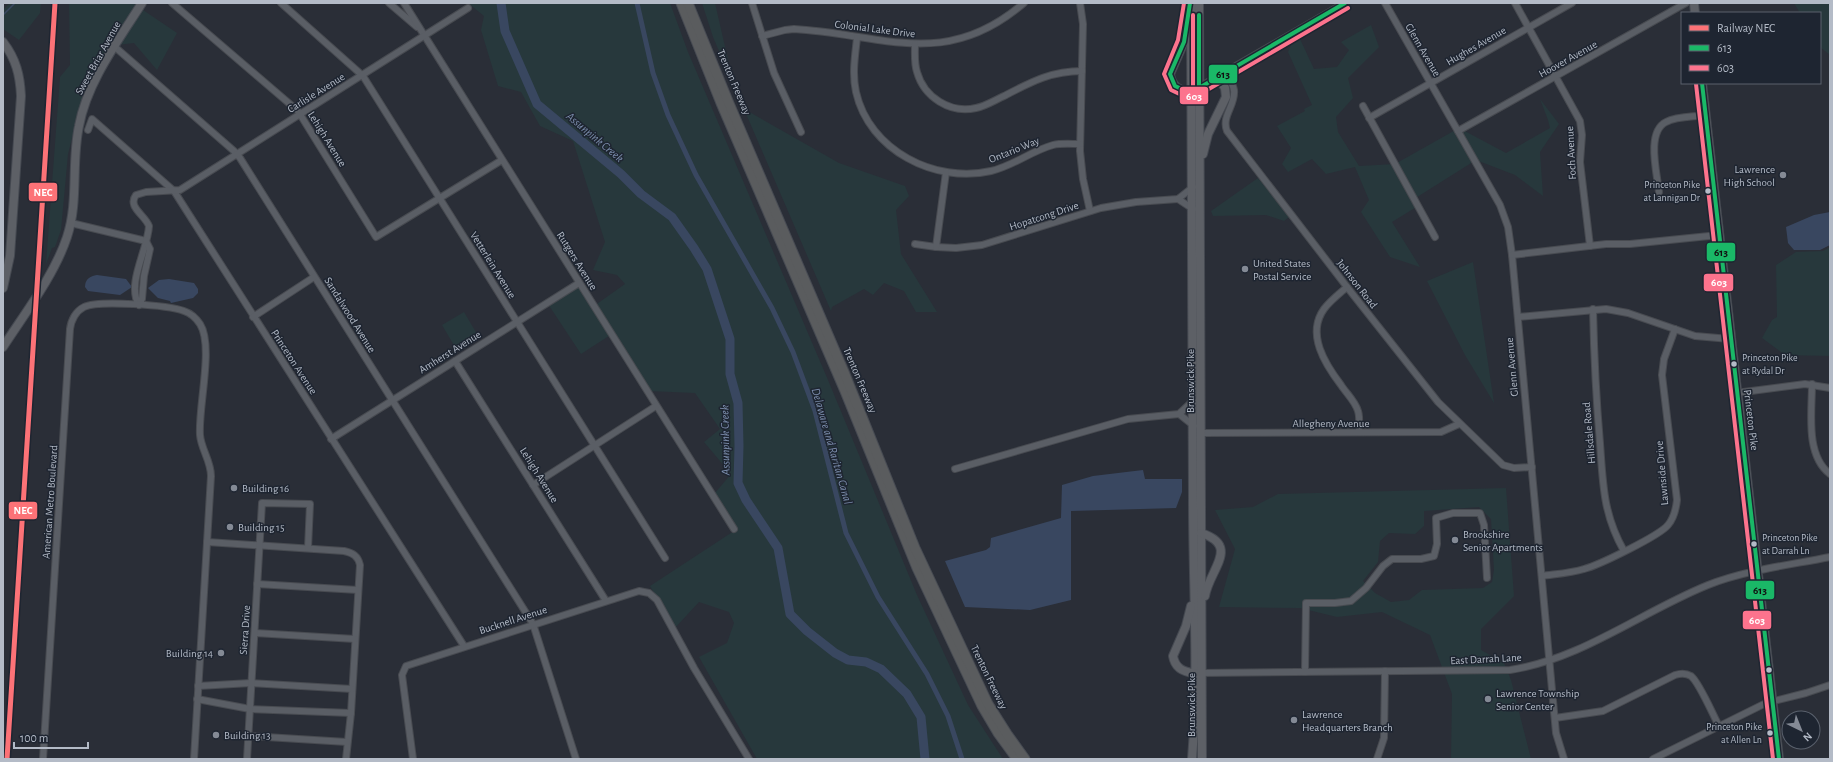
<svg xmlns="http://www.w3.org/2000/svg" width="1833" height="762" viewBox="0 0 1833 762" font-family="'Alegreya Sans',sans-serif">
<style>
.green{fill:#27383c;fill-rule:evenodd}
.water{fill:#394760}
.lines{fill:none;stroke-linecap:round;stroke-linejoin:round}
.stream{stroke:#394760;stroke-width:1.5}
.canal{stroke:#394760;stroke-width:5}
.river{stroke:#394760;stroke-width:9}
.minor-casing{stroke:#484b51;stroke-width:8}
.major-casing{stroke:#454951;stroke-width:10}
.highway-casing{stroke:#474b53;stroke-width:11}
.minor{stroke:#5a5e65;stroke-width:6}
.major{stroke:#5d6066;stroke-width:8}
.highway{stroke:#5a5c5e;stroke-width:9}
.bus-1-casing{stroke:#1e2531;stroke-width:7}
.bus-2-casing{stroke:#1e2531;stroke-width:7}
.bus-1{stroke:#1ab867;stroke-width:4}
.bus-2{stroke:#fc738d;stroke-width:4}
.rail-1-casing{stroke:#1e2531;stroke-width:8}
.rail-1{stroke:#fc7277;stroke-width:5}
.poi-dot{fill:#848a95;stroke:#1e2531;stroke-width:1.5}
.bus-dot{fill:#b4bbc7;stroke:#1e2531;stroke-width:1.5}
.labels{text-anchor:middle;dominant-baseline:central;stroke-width:3;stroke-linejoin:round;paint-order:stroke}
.bus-label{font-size:10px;fill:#b4bbc7;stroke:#1e2531;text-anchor:end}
.street-label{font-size:11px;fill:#b4bbc7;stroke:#1e2531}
.poi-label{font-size:11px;fill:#b4bbc7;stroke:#1e2531;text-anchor:start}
.water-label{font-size:12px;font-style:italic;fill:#7d8fae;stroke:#1e2531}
.line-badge{stroke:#1e2531;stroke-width:1.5}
.badge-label{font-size:11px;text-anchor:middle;font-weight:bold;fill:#fff}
.pale-badge-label{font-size:11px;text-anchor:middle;font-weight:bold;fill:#111}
</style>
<rect width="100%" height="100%" fill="#2a2e37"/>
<g class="green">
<path d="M10 3H41L40 13 19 40 3 29V10Z"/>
<path d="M69 3H146L143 10 177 33 157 70 134 43 109 46 86 84 68 154 61 230 55 247 52 248 46 264 60 77 70 65Z"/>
<path d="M468 3H670L688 52 828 380 917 595 968 705 1003 759H757L699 657 727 643 734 623 729 612 699 602 674 629 650 586 734 531 715 493 731 474 704 442 720 429 695 393 648 391 612 334 581 354 546 301 578 280 594 306 625 284 617 275 593 270 605 242 573 141 540 126 521 92 498 86 481 30 484 16Z"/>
<path d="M702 3H715L734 86 713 37Z"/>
<path d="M1794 3H1830V55L1820 47V13H1800Z"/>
<path d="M1371 25 1379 47 1348 78 1353 98 1336 117 1338 132 1359 166 1395 164 1459 128 1506 153 1550 128 1548 120 1540 99 1559 124 1540 152 1543 196 1515 175 1476 160 1414 199 1418 206 1392 222 1420 267 1390 257 1361 212 1369 200 1355 167 1326 174 1312 159 1288 172 1282 164 1291 148 1277 126 1305 111 1304 109 1312 105 1288 52 1291 45 1300 39 1314 69 1337 67 1349 50 1341 42Z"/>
<path d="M744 109 839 163 905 186 909 196 896 210 901 254 937 312H916L904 291 884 283 873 295 864 289 832 307 831 311Z"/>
<path d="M1258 178 1289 217 1284 221 1266 215 1213 216 1211 211Z"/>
<path d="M1830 247V356L1785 355 1762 338 1772 320 1777 317 1776 265 1796 252 1823 251Z"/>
<path d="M1473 262 1494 403 1465 355 1427 281Z"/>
<path d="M464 312 477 334 455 347 442 325Z"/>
<path d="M1506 488 1514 596 1481 629V650L1504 663 1511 680 1531 759H1451L1452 694 1430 635 1382 612 1337 617 1300 608 1219 607 1235 549 1215 510 1253 507 1278 494ZM1479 507 1491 519 1494 570 1492 582 1483 588 1422 590 1409 600 1391 602 1375 593 1363 581 1378 562 1380 541 1389 533 1415 534 1424 526V511Z"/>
</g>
<g class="water">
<path d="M1830 212V245L1820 250H1794L1788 243 1786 227 1814 215Z"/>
<path d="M97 275 126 279 132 287 120 295 88 291 85 287C85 279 90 276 97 275Z"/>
<path d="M169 279 194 283 198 289V293L193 298 171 303 170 301 158 298 148 288 159 280Z"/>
<path d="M1143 470 1145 479H1182V492L1176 508 1071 511V600L1030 610 965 607 945 561 986 550 990 547 991 538 1061 518 1062 485 1093 476Z"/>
</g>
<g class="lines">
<path class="stream" d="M3 15 15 3"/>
<path class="canal" d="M637 3 653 73 668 115 696 175 772 308 793 352 815 411 846 533 878 597 927 674 948 716 962 759"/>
<path class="river" d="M501 3 505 31 537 104 621 174 641 194 672 217 694 248 707 269 730 339V374L738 403 739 446 738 483 746 500 778 548 790 614 807 631 835 653 848 660 866 662 881 669 907 694 921 717 925 759"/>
<defs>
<g id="minor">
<path d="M172 3 298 111 376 237 502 160"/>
<path d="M281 3 363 76 665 558"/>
<path d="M389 3 417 27"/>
<path d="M404 3 734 529"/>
<path d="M752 3 774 73 801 132"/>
<path d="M1080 3 1083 24 1080 151 1083 179 1090 211"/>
<path d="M1385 3 1500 205 1508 227 1512 255 1556 733 1564 759"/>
<path d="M1515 3 1580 121 1582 135 1580 162 1590 246"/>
<path d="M762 36 785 30 794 29C883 34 945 71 1024 3"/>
<path d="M857 38C855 56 852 74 856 92 869 150 935 184 991 171 1013 166 1031 151 1053 145 1061 143 1071 144 1080 144"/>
<path d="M915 44C915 53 914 63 917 72 924 97 950 114 976 108 986 106 995 100 1004 96 1031 82 1051 71 1082 71"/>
<path d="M115 47 234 151 240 158 533 624 576 759"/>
<path d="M1226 72C1229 78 1233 84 1234 90 1236 105 1221 116 1227 131L1347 287 1438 402 1503 465 1514 468 1532 467"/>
<path d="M1196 89 1345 3"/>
<path d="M1363 106 1435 237"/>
<path d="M1369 118 1572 3"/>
<path d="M88 130 92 119 174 191 464 646"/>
<path d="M1458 131 1686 3"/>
<path d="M1659 192C1657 173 1646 132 1666 122 1677 116 1693 117 1706 115"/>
<path d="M1178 199 1193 209"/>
<path d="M71 223 146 241"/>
<path d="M915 244 936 247 956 248 982 245 1101 208 1136 202 1178 199 1193 187"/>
<path d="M936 247 946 172"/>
<path d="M1512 255 1606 244H1630L1719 235"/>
<path d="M1347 287C1339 294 1330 301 1324 309 1306 334 1325 364 1341 385 1346 393 1355 401 1358 411 1360 417 1359 425 1359 432"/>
<path d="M139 305C126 284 148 249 149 226 145 215 127 207 136 195L146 192 180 190 468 8"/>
<path d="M139 305 142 299 144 276 150 249 146 241"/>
<path d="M1593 309C1594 354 1596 398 1600 443 1603 484 1603 514 1624 551"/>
<path d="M253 317 314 277"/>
<path d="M1518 317 1606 309 1628 313 1695 336 1730 339"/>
<path d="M455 361 606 601"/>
<path d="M1812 384C1812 412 1805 455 1830 474"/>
<path d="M1736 393 1805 384 1830 388"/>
<path d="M1179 414 1194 426"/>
<path d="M1201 433 1441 432 1459 424"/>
<path d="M331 439 579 283"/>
<path d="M955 469 1128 419 1179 414 1194 400"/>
<path d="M533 485 656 406"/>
<path d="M207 542 344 551C353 553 358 556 360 565L351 713 346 759"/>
<path d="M1542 576C1556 574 1571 573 1584 569 1599 565 1659 536 1668 525 1674 518 1676 509 1677 500L1662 375 1664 359 1675 329"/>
<path d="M257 584 358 590"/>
<path d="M255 633 355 639"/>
<path d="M1305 672 1306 603H1335L1351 601 1366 588 1383 566 1392 559H1421L1434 556 1437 544 1436 518 1453 513H1480L1484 525 1487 578"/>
<path d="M1199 673 1510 670C1582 659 1641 612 1708 585 1746 570 1790 565 1830 557"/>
<path d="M198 686 251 683 352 689"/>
<path d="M197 699 250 709 351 713"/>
<path d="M1555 718 1603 711 1675 675C1681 673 1686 673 1691 676 1699 682 1713 715 1719 726"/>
<path d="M249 736 347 742"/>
<path d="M43 759 70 329C71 320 76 311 84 307 98 300 168 305 184 311 190 313 196 318 200 324 214 346 198 407 200 435 201 449 211 461 211 476L194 759"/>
<path d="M247 759 262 503 310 504 308 548"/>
<path d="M413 759 402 675 406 666 639 591 649 593 657 600 694 668 749 759"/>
<path d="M1377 759 1384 738 1385 671"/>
<path d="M1653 759 1766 703 1806 693 1830 685"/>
</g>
<g id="major">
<path d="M1191 3C1192 169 1193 335 1193 501 1193 587 1199 673 1192 759"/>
<path d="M1199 3 1202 759"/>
<path d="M1694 3 1695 13"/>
<path d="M1188 22 1184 42 1170 74C1171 85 1180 93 1192 91"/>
<path d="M3 42C16 59 20 75 21 96L10 256 3 288"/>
<path d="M1702 83C1726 309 1754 534 1779 759"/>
<path d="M1203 154 1208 134 1226 97 1225 88 1218 77"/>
<path d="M3 347C25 313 54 276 67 237 79 201 71 163 79 126 87 82 118 41 142 3"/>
<path d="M1201 533C1241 546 1209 570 1205 596"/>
<path d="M1191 606 1186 626 1173 656C1175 668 1183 672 1194 673"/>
</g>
<g id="highway">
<path d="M681 3 721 103 845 391 917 568 982 706 998 733 1017 759"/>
<path d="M688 3 728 101 844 372 915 548 988 704 1007 734 1025 759"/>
</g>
</defs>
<use href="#minor" class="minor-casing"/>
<use href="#major" class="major-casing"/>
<use href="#highway" class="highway-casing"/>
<use href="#minor" class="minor"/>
<use href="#major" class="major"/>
<use href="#highway" class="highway"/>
<defs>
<g id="bus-1">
<path d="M1190 3 1184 42 1170 74 1175 86 1188 92 1199 88 1345 3"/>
<path d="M1199 15V88"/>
<path d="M1702 83 1779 759"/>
</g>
<g id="bus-2">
<path d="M1184 3 1178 40 1164 74 1171 90 1188 98 1202 93 1348 8"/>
<path d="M1193 15V88"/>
<path d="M1696 84 1773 759"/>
</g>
</defs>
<use href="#bus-1" class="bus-1-casing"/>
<use href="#bus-2" class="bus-2-casing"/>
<use href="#bus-1" class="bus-1"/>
<use href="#bus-2" class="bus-2"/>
<defs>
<path id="rail-1" d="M7 759 55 3"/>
</defs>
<use href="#rail-1" class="rail-1-casing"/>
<use href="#rail-1" class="rail-1"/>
</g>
<g class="poi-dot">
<circle cx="1783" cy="175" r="4"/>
<circle cx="1245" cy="269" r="4"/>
<circle cx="234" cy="488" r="4"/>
<circle cx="230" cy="527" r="4"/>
<circle cx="1455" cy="540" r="4"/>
<circle cx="221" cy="653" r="4"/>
<circle cx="1488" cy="699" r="4"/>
<circle cx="1294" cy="720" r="4"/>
<circle cx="216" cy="735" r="4"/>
</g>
<g class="bus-dot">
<circle cx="1708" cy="191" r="3.5"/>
<circle cx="1734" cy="364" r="3.5"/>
<circle cx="1754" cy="544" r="3.5"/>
<circle cx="1769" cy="670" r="3.5"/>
<circle cx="1770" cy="733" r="3.5"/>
</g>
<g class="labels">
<g class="bus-label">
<text x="1700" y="185">Princeton Pike<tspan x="1700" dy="13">at Lannigan Dr</tspan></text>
<text x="1742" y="358" text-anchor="start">Princeton Pike<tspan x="1742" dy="13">at Rydal Dr</tspan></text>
<text x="1762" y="538" text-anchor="start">Princeton Pike<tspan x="1762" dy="13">at Darrah Ln</tspan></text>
<text x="1762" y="727">Princeton Pike<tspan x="1762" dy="13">at Allen Ln</tspan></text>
</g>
<g class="street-label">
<text transform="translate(875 29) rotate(7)">Colonial Lake Drive</text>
<text transform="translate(1476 46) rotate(-30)">Hughes Avenue</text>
<text transform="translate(1423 50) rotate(60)">Glenn Avenue</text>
<text transform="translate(98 58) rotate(-61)">Sweet Briar Avenue</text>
<text transform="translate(1568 59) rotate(-29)">Hoover Avenue</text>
<text transform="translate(734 82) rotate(67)">Trenton Freeway</text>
<text transform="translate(316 93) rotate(-32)">Carlisle Avenue</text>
<text transform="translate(327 139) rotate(58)">Lehigh Avenue</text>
<text transform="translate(1014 150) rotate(-22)">Ontario Way</text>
<text transform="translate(1571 153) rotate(-93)">Foch Avenue</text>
<text transform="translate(1044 216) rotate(-18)">Hopatcong Drive</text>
<text transform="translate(577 261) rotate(58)">Rutgers Avenue</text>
<text transform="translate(493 265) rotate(58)">Vetterlein Avenue</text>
<text transform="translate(1357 284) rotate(52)">Johnson Road</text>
<text transform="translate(350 315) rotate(58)">Sandalwood Avenue</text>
<text transform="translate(450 352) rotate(-32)">Amherst Avenue</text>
<text transform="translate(294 362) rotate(57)">Princeton Avenue</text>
<text transform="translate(1512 367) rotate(-95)">Glenn Avenue</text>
<text transform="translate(860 380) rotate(67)">Trenton Freeway</text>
<text transform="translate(1190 381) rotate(-90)">Brunswick Pike</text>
<text transform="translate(1751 420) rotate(83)">Princeton Pike</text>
<text x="1331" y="423">Allegheny Avenue</text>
<text transform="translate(1589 433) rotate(-95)">Hillsdale Road</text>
<text transform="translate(1662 473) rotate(-95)">Lawnside Drive</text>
<text transform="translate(539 475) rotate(58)">Lehigh Avenue</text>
<text transform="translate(50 502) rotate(-86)">American Metro Boulevard</text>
<text transform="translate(513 620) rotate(-18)">Bucknell Avenue</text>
<text transform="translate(245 630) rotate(-86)">Sierra Drive</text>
<text transform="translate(1486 659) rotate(-3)">East Darrah Lane</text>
<text transform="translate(989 677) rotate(64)">Trenton Freeway</text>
<text transform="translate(1191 705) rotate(-90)">Brunswick Pike</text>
</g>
<g class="poi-label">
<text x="1775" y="169" text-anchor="end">Lawrence<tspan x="1775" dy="13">High School</tspan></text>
<text x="1253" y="263">United States<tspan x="1253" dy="13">Postal Service</tspan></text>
<text x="242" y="488">Building 16</text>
<text x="238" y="527">Building 15</text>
<text x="1463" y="534">Brookshire<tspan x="1463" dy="13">Senior Apartments</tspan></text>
<text x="213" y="653" text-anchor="end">Building 14</text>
<text x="1496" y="693">Lawrence Township<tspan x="1496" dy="13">Senior Center</tspan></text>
<text x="1302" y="714">Lawrence<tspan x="1302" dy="13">Headquarters Branch</tspan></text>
<text x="224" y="735">Building 13</text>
</g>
<g class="water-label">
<text transform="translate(595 137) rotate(40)">Assunpink Creek</text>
<text transform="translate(725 440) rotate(-91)">Assunpink Creek</text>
<text transform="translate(832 446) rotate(74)">Delaware and Raritan Canal</text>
</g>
</g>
<g class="line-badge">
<rect x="1208" y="64" width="30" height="20" rx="4" fill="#1ab867"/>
<rect x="1179" y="86" width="30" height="19" rx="4" fill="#fc738d"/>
<rect x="28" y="182" width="30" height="20" rx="4" fill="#fc7277"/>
<rect x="1706" y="242" width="30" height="20" rx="4" fill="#1ab867"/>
<rect x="1703" y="273" width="31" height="19" rx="4" fill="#fc738d"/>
<rect x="8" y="501" width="30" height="19" rx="4" fill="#fc7277"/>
<rect x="1745" y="580" width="30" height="20" rx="4" fill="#1ab867"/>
<rect x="1742" y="610" width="30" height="20" rx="4" fill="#fc738d"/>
</g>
<g class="badge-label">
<text x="1194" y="100">603</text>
<text x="43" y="196">NEC</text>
<text x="1719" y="286">603</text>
<text x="23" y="514">NEC</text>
<text x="1757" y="624">603</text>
</g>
<g class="pale-badge-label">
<text x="1223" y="78">613</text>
<text x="1721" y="256">613</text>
<text x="1760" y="594">613</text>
</g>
<rect width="1833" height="762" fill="none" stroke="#b4bbc7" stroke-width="8"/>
<rect x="1681" y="12" width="140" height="72" fill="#1e2531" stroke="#5a616d"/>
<rect x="1689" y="25" width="20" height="6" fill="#fc7277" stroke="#5a616d"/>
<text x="1717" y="32" font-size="12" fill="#b4bbc7">Railway NEC</text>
<rect x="1689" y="45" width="20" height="6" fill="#1ab867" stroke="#5a616d"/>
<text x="1717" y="52" font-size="12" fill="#b4bbc7">613</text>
<rect x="1689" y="65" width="20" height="6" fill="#fc738d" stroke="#5a616d"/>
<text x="1717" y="72" font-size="12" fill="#b4bbc7">603</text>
<g transform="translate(1801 730) rotate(137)"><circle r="19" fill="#1e2531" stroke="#5a616d"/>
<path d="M0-3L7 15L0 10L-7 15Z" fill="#848a95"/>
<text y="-6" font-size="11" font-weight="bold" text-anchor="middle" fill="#b4bbc7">N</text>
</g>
<path d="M14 742v6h74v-6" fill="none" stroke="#b4bbc7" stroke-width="2"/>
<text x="20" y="742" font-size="12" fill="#b4bbc7" stroke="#1e2531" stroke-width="3" paint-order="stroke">100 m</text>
</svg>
